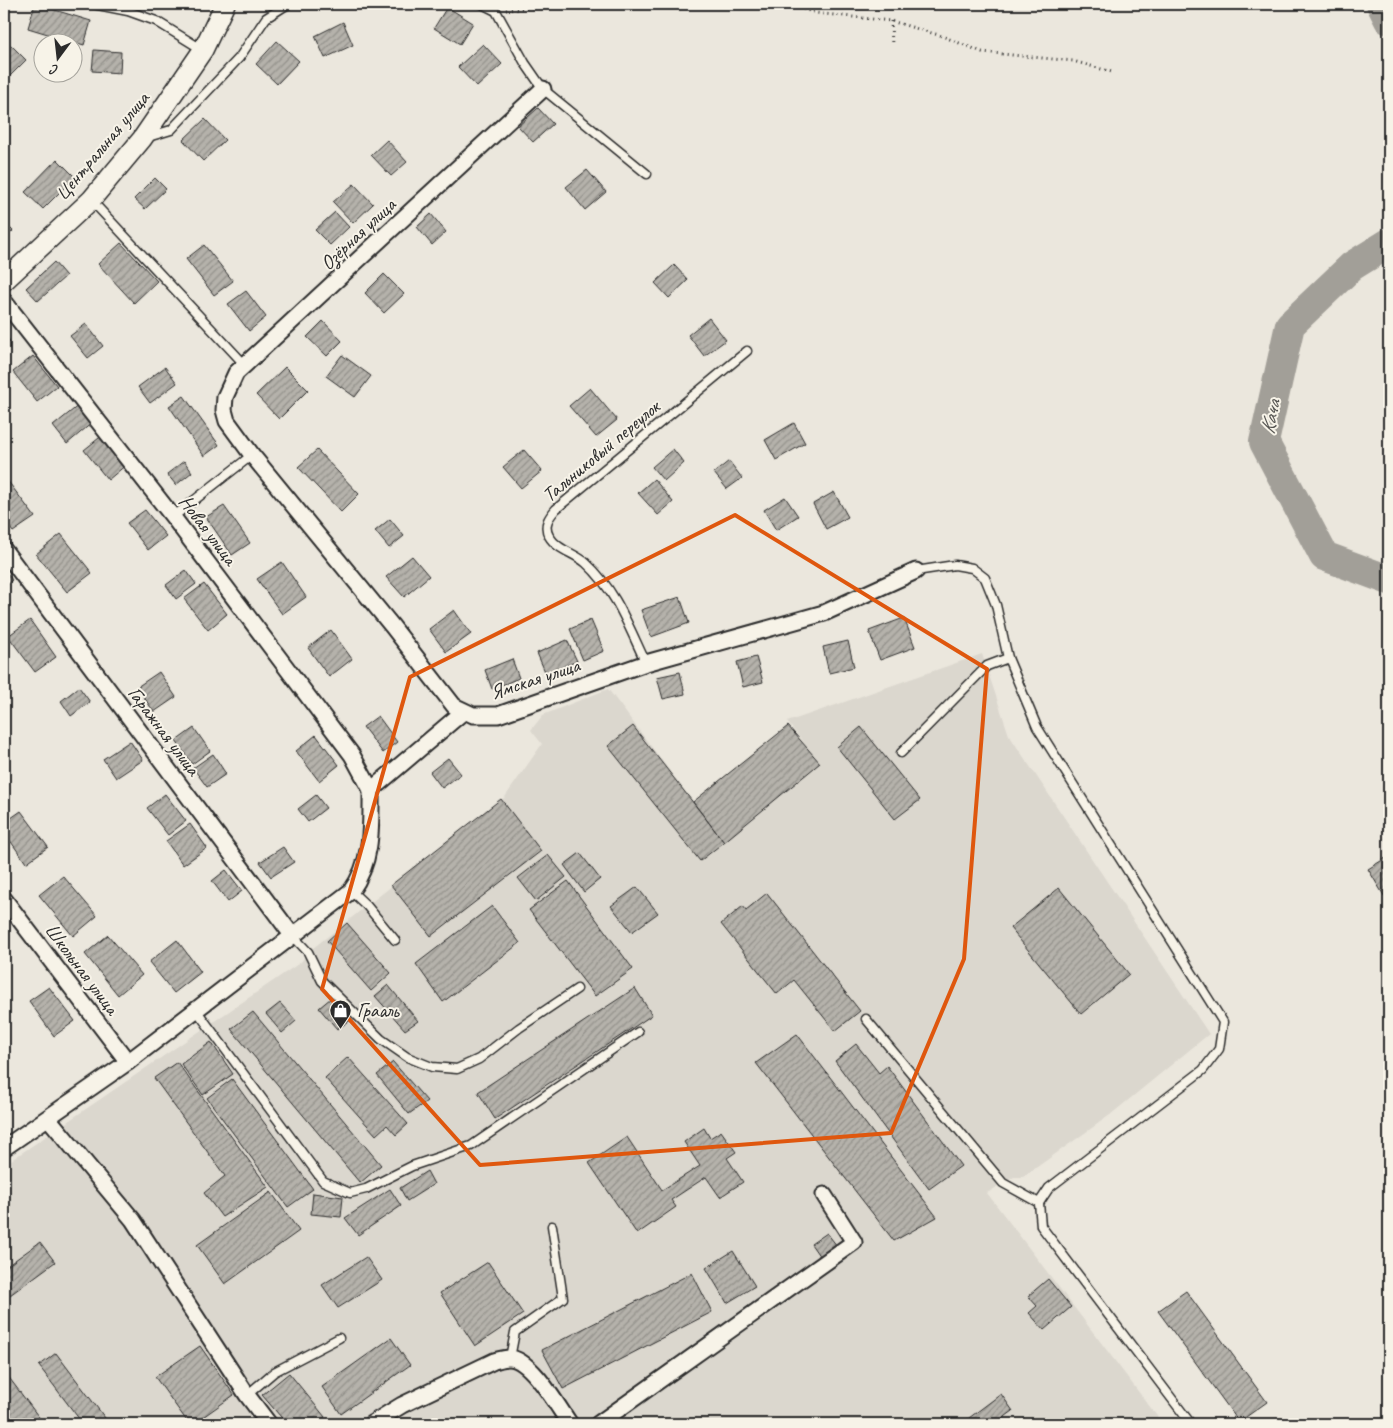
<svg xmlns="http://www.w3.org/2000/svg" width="1393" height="1428" viewBox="0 0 1393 1428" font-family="Caveat,sans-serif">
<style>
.built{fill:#dbd7ce}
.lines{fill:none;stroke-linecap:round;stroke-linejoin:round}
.river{stroke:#a29f98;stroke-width:30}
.building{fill:url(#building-hatch);stroke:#2b2b2b}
.service-casing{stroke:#2b2b2b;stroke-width:11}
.minor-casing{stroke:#2b2b2b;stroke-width:19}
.tertiary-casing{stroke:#2b2b2b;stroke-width:22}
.path{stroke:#2b2b2b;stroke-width:3;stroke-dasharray:1 4;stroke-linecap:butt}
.service{stroke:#f7f3e8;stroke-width:8}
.minor{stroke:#f7f3e8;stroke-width:15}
.tertiary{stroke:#f7f3e8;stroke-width:19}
.marked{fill:none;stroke:#df570e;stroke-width:4;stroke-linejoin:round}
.labels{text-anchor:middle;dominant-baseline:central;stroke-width:4;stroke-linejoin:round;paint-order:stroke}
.street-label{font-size:20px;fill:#2b2b2b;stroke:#f7f3e8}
.poi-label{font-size:20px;fill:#2b2b2b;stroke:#f7f3e8;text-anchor:start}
.water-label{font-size:21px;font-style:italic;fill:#555451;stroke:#f7f3e8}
</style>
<defs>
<pattern id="building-hatch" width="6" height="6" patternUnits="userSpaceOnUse" patternTransform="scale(1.25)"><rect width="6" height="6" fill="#b5b2ab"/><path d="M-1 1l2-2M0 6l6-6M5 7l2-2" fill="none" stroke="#93918b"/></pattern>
</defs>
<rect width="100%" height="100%" fill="#ebe7dd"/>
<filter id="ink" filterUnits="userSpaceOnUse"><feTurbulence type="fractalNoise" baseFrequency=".02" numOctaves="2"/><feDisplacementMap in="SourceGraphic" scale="10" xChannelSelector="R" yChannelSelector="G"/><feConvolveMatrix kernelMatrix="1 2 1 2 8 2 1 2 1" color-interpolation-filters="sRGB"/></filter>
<g filter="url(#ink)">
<path class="built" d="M982 654 1009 735 1209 1034 1110 1115 1023 1177H1014L987 1193 1163 1424H4V1165L301 962 308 952 505 797 542 744 531 730 543 715 608 689 693 802 788 726 805 744 787 722Z"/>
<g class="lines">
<g class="river">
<path d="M1381 4 1389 20"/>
<path d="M1389 243 1352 266 1290 325 1264 442 1324 556 1389 580"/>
</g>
</g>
<g class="building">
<path d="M35 4 91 21 84 45 28 28Z"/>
<path d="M447 7 473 23 460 44 434 28Z"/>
<path d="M343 22 353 45 325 58 315 36Z"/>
<path d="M4 38 26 60 9 77 4 72Z"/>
<path d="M277 41 299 61 277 84 256 64Z"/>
<path d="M483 44 502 64 477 87 458 67Z"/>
<path d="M94 50 121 52 120 73 92 71Z"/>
<path d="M538 108 553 124 533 142 518 126Z"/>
<path d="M205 119 225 140 203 161 183 140Z"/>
<path d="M387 140 407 162 391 176 371 155Z"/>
<path d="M57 159 75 177 43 209 25 192Z"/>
<path d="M587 170 606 192 585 210 566 187Z"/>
<path d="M155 178 166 189 145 209 134 199Z"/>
<path d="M354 184 373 204 353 223 333 202Z"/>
<path d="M335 212 349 227 330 245 315 230Z"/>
<path d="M431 214 446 232 432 245 417 227Z"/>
<path d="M4 222 13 231 4 239Z"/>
<path d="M121 243 157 281 134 303 98 264Z"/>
<path d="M204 245 233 281 214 295 186 259Z"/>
<path d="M54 262 66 276 38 301 26 288Z"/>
<path d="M674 265 688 280 669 298 655 283Z"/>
<path d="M384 274 404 294 384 313 365 293Z"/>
<path d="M246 291 266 317 249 331 228 304Z"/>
<path d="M709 318 726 340 704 356 688 335Z"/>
<path d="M323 321 342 341 327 356 307 337Z"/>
<path d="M86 324 103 346 88 358 70 336Z"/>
<path d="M4 334 10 341 4 347Z"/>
<path d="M342 355 371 376 355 397 326 376Z"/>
<path d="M33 356 57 386 37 402 13 372Z"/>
<path d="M165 367 177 383 150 403 138 387Z"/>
<path d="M285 367 308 390 279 419 256 395Z"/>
<path d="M590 388 617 420 596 437 569 406Z"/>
<path d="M184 396 219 445 204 456 169 406Z"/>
<path d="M79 405 93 422 67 444 53 426Z"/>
<path d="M794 423 805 443 776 460 765 440Z"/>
<path d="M104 434 127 464 108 480 84 450Z"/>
<path d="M673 449 684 463 664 481 652 467Z"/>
<path d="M317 450 359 494 341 512 298 467Z"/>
<path d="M524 450 542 471 521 488 503 467Z"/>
<path d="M184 461 192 472 176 485 167 474Z"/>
<path d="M729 461 742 478 727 489 714 473Z"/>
<path d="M654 479 673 502 658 515 638 493Z"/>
<path d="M7 480 35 517 13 532 4 520V482Z"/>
<path d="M834 492 848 517 826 529 813 504Z"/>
<path d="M785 497 798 516 776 530 764 510Z"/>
<path d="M224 506 250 543 232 555 206 517Z"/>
<path d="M145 510 166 536 148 550 127 523Z"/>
<path d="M390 519 404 536 389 548 375 531Z"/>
<path d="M61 534 92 573 67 592 36 554Z"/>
<path d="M412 556 429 576 404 597 386 577Z"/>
<path d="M282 562 306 597 282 614 257 579Z"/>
<path d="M4 569 12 580 4 587Z"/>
<path d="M186 570 196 584 176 599 166 585Z"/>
<path d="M204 584 227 614 208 630 184 599Z"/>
<path d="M680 597 689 623 651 637 641 610Z"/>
<path d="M454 610 471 634 446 652 429 629Z"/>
<path d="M904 618 915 647 880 660 869 631Z"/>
<path d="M30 620 56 657 35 672 8 636Z"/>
<path d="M591 620 604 651 583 660 570 629Z"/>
<path d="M331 630 352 659 329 677 308 648Z"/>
<path d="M567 640 577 661 546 674 537 653Z"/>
<path d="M848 641 854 667 829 673 823 647Z"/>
<path d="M756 657 763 682 743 687 737 662Z"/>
<path d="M512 659 519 678 492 689 485 670Z"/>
<path d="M159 672 176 697 154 712 137 687Z"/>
<path d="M680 672 685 694 663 699 657 677Z"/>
<path d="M79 687 90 702 71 716 61 701Z"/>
<path d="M378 716 397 742 383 753 363 727Z"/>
<path d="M633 726 724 842 700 861 608 746Z"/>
<path d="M788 726 820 763 724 842 693 802Z"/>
<path d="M861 727 920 800 895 819 837 747Z"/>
<path d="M194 728 210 751 192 764 176 741Z"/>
<path d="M316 735 339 765 319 781 296 751Z"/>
<path d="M130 741 143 760 116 778 103 759Z"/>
<path d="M213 754 226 774 207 787 193 768Z"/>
<path d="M448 758 461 774 442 788 430 772Z"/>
<path d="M165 794 186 821 168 835 147 808Z"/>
<path d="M316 795 326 808 308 822 298 809Z"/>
<path d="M501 799 541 851 431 936 391 885Z"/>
<path d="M21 811 48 847 26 863 4 832V823Z"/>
<path d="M190 824 207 848 183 865 166 841Z"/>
<path d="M283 847 294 862 271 877 260 862Z"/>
<path d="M580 853 600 879 584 892 564 865Z"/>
<path d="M548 855 566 877 536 901 518 878Z"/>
<path d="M1389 856V904L1368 869Z"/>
<path d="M226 870 242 891 228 902 212 881Z"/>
<path d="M63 876 97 916 73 936 39 895Z"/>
<path d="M568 881 633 969 595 996 529 910Z"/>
<path d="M637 887 658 913 632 932 611 906Z"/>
<path d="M1059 888 1129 974 1081 1014 1010 928Z"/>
<path d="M767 893 860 1011 835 1031 794 980 777 994 721 924 743 906 746 910Z"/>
<path d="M492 906 520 943 443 1002 416 964Z"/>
<path d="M347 923 391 973 371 991 327 941Z"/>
<path d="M108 935 142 975 118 995 85 954Z"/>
<path d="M177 940 201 972 174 993 149 962Z"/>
<path d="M388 985 418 1021 405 1030 375 996Z"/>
<path d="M49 987 75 1021 54 1036 29 1001Z"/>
<path d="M635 988 652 1015 495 1119 478 1092Z"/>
<path d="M331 998 351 1020 337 1029 319 1008Z"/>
<path d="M280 1003 296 1021 282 1033 266 1014Z"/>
<path d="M253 1012 381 1165 360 1183 231 1029Z"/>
<path d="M797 1034 937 1217 894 1241 756 1063Z"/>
<path d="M211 1042 233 1074 203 1095 181 1064Z"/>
<path d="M856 1044 879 1073 887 1066 961 1166 929 1189 835 1061Z"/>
<path d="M348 1057 408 1124 396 1135 387 1125 376 1135 325 1078Z"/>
<path d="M177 1062 268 1187 222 1217 204 1193 225 1176 154 1078Z"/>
<path d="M393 1062 427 1101 409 1114 377 1075Z"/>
<path d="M232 1079 313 1189 288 1207 207 1098Z"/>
<path d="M704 1128 710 1138 721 1131 736 1152 727 1158 743 1182 720 1197 706 1177 671 1200 676 1207 637 1234 589 1163 627 1137 662 1190 700 1166 684 1142Z"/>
<path d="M427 1171 434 1184 407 1201 400 1188Z"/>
<path d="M390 1189 401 1206 358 1235 345 1218Z"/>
<path d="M271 1192 299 1231 225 1284 197 1245Z"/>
<path d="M313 1193 343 1197 341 1217 311 1214Z"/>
<path d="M827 1233 837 1246 820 1257 811 1244Z"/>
<path d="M40 1242 55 1262 10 1295 4 1286V1268Z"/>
<path d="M733 1251 755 1286 727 1303 706 1268Z"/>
<path d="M366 1257 382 1280 338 1308 322 1285Z"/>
<path d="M488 1262 523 1314 475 1346 440 1293Z"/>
<path d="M692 1273 712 1312 563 1389 542 1350Z"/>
<path d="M1048 1279 1071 1307 1044 1330 1029 1313 1037 1306 1028 1296Z"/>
<path d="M1186 1291 1267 1402 1239 1422 1158 1311Z"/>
<path d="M391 1338 410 1365 341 1414 322 1387Z"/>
<path d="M200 1346 234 1395 193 1424H189L155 1377Z"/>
<path d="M56 1353 108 1422 105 1424H83L39 1366Z"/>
<path d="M4 1371 44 1424H4Z"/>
<path d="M289 1373 325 1417 316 1424H287L262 1395Z"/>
<path d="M1001 1394 1013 1411 995 1424H961Z"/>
</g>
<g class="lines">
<defs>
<g id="service">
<path d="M93 4 128 11 156 21 203 50"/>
<path d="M482 4 496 11 525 63 543 89 647 174"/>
<path d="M148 137 171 130 239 58 266 18 288 4"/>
<path d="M92 201 246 366"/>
<path d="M173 517 252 455"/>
<path d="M916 571 955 565 972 568 985 578 996 605 1008 658 1037 727 1223 1022 1219 1049 1203 1070 1049 1188 1039 1203 1041 1226 1191 1424"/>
<path d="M646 663C629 628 616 590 586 563 575 553 557 550 549 536 543 525 549 517 556 509L747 351"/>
<path d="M901 753 987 666 1008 658"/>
<path d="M351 891 367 906 395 940"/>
<path d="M292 935 308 952 322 981 381 1039 407 1057 432 1067 457 1069 479 1059 519 1028 577 989"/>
<path d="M197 1011 323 1181 350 1193 366 1189 412 1166 471 1146 638 1032"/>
<path d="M866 1019 1003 1183 1039 1203"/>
<path d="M510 1358 515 1332 563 1298 552 1226"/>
<path d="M247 1395 274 1372 339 1338"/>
</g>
<g id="minor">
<path d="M543 89 236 373 225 397 224 410 227 421 252 455 392 626 454 706 473 715H498L646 663 824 613 916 571"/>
<path d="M4 301 173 517 352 755 371 790"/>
<path d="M4 550 292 935"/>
<path d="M4 899 128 1062"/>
<path d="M49 1119 133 1220 247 1395 269 1424"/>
<path d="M4 1148 128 1062 351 891C373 861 371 826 371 790L463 712"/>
<path d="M371 1424 402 1405 494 1361C498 1360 504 1358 509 1358 531 1358 558 1407 570 1424"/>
<path d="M598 1424 854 1242 824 1195"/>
</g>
<path id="tertiary" d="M4 281 91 200 142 139 203 50 225 4"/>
</defs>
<use href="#service" class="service-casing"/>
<use href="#minor" class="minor-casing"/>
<use href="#tertiary" class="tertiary-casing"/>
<g class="path">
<path d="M789 4 815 13 891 21 942 36 982 52 1073 61 1112 72"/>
<path d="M506 10 571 4"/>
<path d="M891 21 892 46"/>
</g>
<use href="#service" class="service"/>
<use href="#minor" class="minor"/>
<use href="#tertiary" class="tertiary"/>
</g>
</g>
<path class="marked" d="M735 515 987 669 964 959 891 1133 480 1165 322 989 410 677Z"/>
<defs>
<symbol id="shop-pin" viewBox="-11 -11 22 30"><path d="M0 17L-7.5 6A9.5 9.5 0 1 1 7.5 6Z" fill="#2b2b2b" stroke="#f7f3e8"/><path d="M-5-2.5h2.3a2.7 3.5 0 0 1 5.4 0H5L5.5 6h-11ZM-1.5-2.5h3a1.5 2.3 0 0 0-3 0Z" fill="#fff"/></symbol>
</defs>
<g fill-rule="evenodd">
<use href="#shop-pin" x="328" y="998" width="25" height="34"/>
</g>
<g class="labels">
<g class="street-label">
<text transform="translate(102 146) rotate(-50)">Центральная улица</text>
<text transform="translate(358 234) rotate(-43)">Озёрная улица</text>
<text transform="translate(601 451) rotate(-40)">Тальниковый переулок</text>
<text transform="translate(208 530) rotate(53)">Новая улица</text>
<text transform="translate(535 679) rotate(-18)">Ямская улица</text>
<text transform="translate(164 731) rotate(53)">Гаражная улица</text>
<text transform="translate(82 969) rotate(53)">Школьная улица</text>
</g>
<g class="poi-label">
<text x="357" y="1010">Грааль</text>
</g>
<g class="water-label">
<text transform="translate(1270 417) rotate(-79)">Кача</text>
</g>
</g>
<rect width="1393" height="1428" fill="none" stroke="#f7f3e8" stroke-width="20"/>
<rect x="10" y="10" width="1373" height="1408" fill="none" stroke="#2b2b2b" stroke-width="2" filter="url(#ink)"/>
<g transform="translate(58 58) rotate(195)"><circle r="24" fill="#f7f3e8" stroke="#a5a39c"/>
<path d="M0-4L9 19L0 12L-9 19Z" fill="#2b2b2b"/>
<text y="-8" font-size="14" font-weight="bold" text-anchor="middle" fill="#2b2b2b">С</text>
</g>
</svg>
